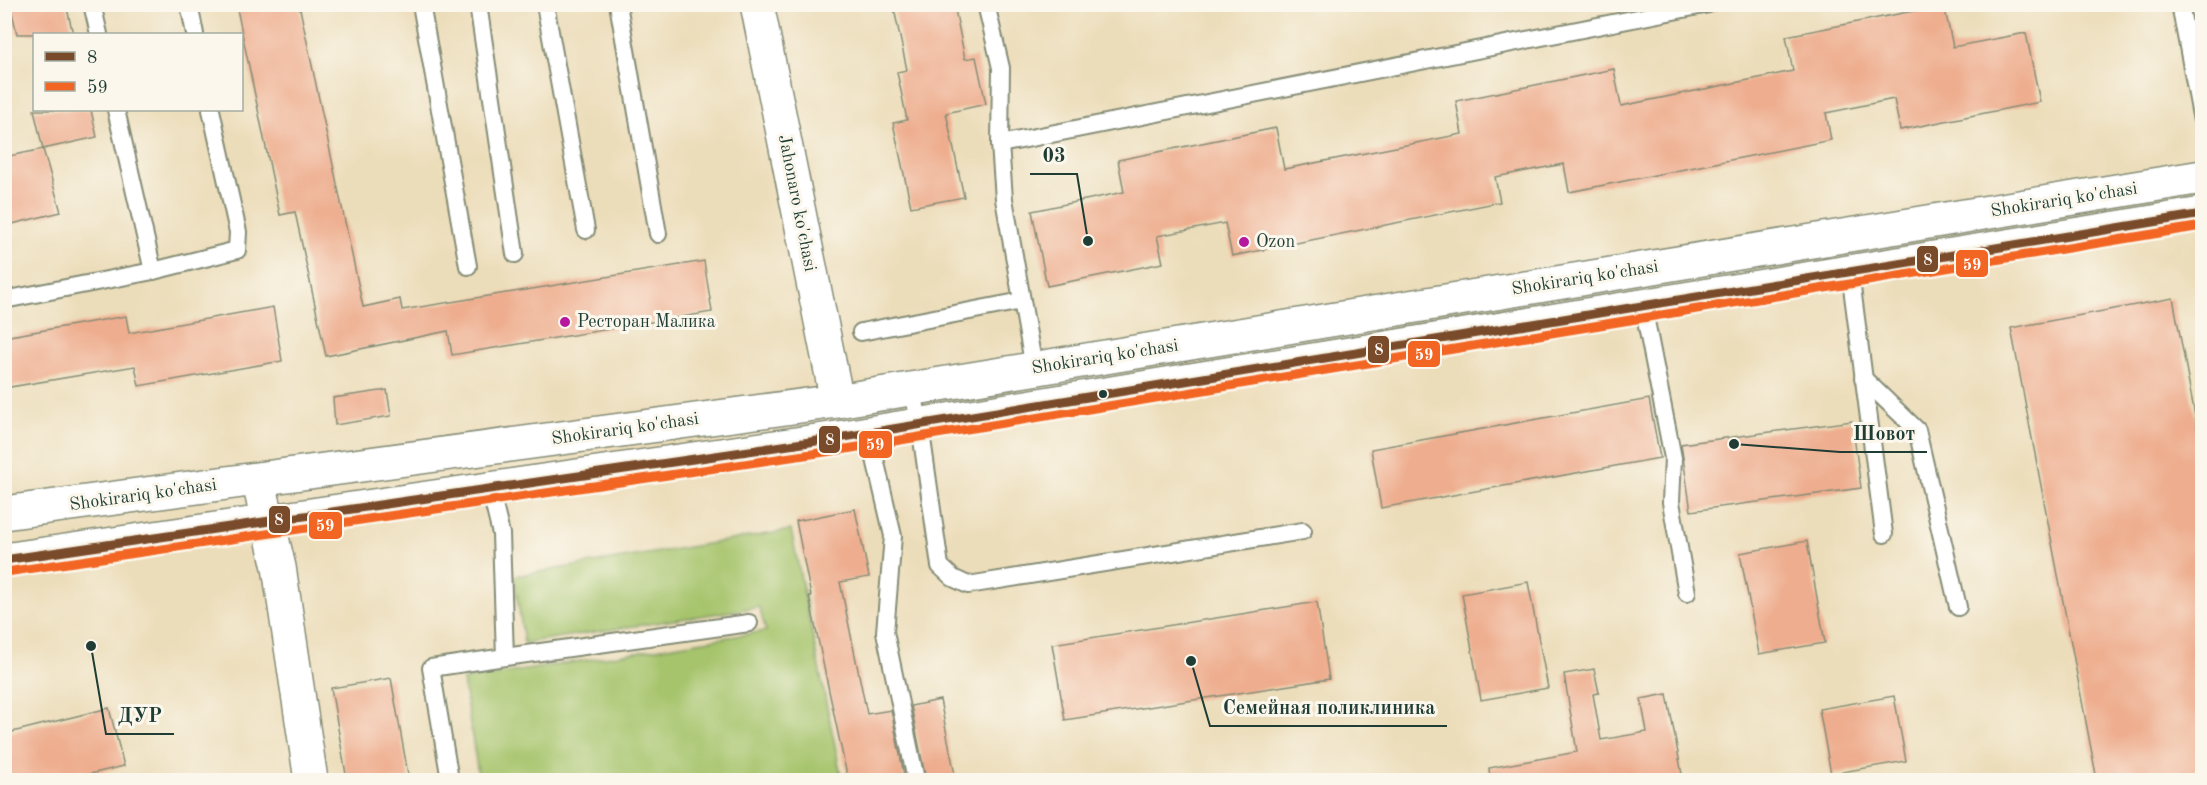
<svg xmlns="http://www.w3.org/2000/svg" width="2207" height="785" viewBox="0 0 2207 785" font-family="'Old Standard TT',serif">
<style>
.green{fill:#a6c46c;stroke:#628050;stroke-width:1.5}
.building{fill:#eead8e}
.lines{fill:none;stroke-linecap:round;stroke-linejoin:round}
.service-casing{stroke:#868d77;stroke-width:20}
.minor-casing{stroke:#868d77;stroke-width:36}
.secondary-casing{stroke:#868d77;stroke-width:36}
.service{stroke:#fff;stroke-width:16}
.minor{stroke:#fff;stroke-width:33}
.secondary{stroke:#fff;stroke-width:33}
.bus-1-casing{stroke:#fbf7ec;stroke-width:14}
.bus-2-casing{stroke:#fbf7ec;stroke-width:14}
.bus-1{stroke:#7a4b2a;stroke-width:9}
.bus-2{stroke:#f26522;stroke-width:9}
.poi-dot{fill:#b5179e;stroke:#fbf7ec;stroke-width:2}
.bus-dot{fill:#1f3d34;stroke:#fbf7ec;stroke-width:2}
.labels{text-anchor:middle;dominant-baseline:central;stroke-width:6;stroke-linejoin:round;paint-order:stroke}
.street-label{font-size:18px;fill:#1f3d34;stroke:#fbf7ec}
.poi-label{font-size:18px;fill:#1f3d34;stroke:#fbf7ec;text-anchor:start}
.leader{fill:none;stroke:#1f3d34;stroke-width:2}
.callout-dot{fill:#1f3d34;stroke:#fbf7ec;stroke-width:2}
.callout-label{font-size:20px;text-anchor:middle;font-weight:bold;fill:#1f3d34;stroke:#fbf7ec;stroke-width:6;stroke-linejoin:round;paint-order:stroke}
.line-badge{stroke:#fbf7ec;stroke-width:2}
.badge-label{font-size:16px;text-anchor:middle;font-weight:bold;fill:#fff}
</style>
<rect width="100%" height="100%" fill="#fbf7ec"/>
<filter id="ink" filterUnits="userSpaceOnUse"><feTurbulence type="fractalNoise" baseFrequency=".0167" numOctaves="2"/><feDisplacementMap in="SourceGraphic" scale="12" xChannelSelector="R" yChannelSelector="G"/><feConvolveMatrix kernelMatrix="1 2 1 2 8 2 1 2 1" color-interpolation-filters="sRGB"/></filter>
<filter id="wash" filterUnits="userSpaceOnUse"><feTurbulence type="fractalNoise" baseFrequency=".008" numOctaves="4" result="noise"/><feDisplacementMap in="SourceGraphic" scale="24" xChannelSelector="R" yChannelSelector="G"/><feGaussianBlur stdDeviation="1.35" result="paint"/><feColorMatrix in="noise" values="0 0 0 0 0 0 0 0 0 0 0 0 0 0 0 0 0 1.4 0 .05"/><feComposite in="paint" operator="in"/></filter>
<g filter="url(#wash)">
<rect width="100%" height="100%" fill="#ecddba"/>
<path class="green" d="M791 530 842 780H479L463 680 766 631 759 607 524 643 514 576Z"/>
<g id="blocks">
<g class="building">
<path d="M10 4H66L73 34H17Z"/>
<path d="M236 4H299L363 307 400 299 402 310 704 261 712 312 452 355 448 331 326 356 295 212 280 215Z"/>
<path d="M893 4H954L965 59 976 57 986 104 946 113 964 197 911 207 893 123 907 120 897 72 907 70Z"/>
<path d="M1944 5 1953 47 2026 33 2040 102 1900 130 1894 99 1826 113 1831 140 1569 192 1564 164 1495 177 1500 202 1232 256 1225 223 1157 236 1163 263 1047 286 1032 211 1124 192 1118 160 1276 128 1284 169 1462 134 1456 101 1614 69 1621 106 1793 71 1786 36Z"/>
<path d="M34 110H91L97 137 43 149Z"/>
<path d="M43 149 61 212 4 226V157Z"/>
<path d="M2173 298 2202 453V780H2097L2011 328Z"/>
<path d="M273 307 282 361 139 386 135 366 4 388V337L126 316 129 333Z"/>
<path d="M387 390 391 416 335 425 333 398Z"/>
<path d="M1649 399 1660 458 1381 508 1371 449Z"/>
<path d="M1852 421 1861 488 1691 511 1681 444Z"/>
<path d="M855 509 869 577 840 582 867 714 891 710 905 780H848L809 597 811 596 796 521Z"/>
<path d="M1807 541 1825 643 1759 654 1740 553Z"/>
<path d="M1528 582 1548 688 1481 700 1462 594Z"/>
<path d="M1317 602 1329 679 1065 720 1052 644Z"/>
<path d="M1594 669 1599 693 1593 694 1601 740 1647 732 1641 699 1667 694 1683 780H1490L1489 768 1577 752 1564 674Z"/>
<path d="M391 678 409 780H347L331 688Z"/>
<path d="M1894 696 1906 761 1831 774 1819 709Z"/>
<path d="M940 700 956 780H926L911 706Z"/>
<path d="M109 708 124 766 65 780H4V734Z"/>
</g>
</g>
</g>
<g filter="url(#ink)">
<use href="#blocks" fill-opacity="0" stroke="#868d77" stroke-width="1.5"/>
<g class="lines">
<defs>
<g id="service">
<path d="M92 4 99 34"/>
<path d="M189 4 195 34"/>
<path d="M421 4 468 266"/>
<path d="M478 4 515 254"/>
<path d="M545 4 586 230"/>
<path d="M618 4 658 234"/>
<path d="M986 4 1001 68 1000 144 1004 199 1034 368"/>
<path d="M2180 4 2202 121"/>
<path d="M116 110 153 271"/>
<path d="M1000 144 1709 4"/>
<path d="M1850 272 1884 534"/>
<path d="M4 300 153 271 237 250 238 232 211 110"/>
<path d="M1643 306 1673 458 1671 502 1687 593"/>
<path d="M861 332 1022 301"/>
<path d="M1863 378 1917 430 1958 607"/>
<path d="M912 388 920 425 940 566 953 578 968 585 1303 531"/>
<path d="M869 433 893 536 885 632 916 780"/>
<path d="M505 657 749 623"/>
<path d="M450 780 431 668 505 657 501 534 490 489"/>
</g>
<g id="minor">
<path d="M757 4 837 401"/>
<path d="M258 479 279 567 311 780"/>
</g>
<g id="secondary">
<path d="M4 513 837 401 2202 177"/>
<path d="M4 560 844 437 2202 214"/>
</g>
</defs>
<use href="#service" class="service-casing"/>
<use href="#minor" class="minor-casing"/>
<use href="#secondary" class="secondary-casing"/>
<use href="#service" class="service"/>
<use href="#minor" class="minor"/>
<use href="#secondary" class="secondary"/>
<defs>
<path id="bus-1" d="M4 560 844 437 2202 214"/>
<path id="bus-2" d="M6 572 846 449 2202 226"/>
</defs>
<use href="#bus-1" class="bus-1-casing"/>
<use href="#bus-2" class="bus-2-casing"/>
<use href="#bus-1" class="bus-1"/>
<use href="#bus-2" class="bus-2"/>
</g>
</g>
<g class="poi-dot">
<circle cx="1244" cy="242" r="6"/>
<circle cx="565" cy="322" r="6"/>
</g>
<circle class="bus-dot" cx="1103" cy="394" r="5"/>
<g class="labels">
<g class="street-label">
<text transform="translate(2064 200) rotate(-9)">Shokirariq ko'chasi</text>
<text transform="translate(797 203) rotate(79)">Jahonaro ko'chasi</text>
<text transform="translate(1585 278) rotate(-9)">Shokirariq ko'chasi</text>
<text transform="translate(1105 357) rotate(-9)">Shokirariq ko'chasi</text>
<text transform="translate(625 429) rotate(-8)">Shokirariq ko'chasi</text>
<text transform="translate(143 495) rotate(-8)">Shokirariq ko'chasi</text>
</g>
<g class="poi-label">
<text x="1256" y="242">Ozon</text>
<text x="577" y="322">Ресторан Малика</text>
</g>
</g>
<path class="leader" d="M1088 241L1077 174H1030M1734 444L1840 452H1927M1191 661L1210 726H1447M91 646L106 734H174"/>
<g class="callout-dot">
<circle cx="1088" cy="241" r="6"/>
<circle cx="1734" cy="444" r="6"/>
<circle cx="1191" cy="661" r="6"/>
<circle cx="91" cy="646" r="6"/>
</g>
<g class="callout-label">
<text x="1054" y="162">03</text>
<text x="1884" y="440">Шовот</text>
<text x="1329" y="714">Семейная поликлиника</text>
<text x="140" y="722">ДУР</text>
</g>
<g class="line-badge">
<rect x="1916" y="245" width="23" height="28" rx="6" fill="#7a4b2a"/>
<rect x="1955" y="249" width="34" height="29" rx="6" fill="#f26522"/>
<rect x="1367" y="335" width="23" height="29" rx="6" fill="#7a4b2a"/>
<rect x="1407" y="340" width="34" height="28" rx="6" fill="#f26522"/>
<rect x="818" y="425" width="23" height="29" rx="6" fill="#7a4b2a"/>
<rect x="858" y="430" width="35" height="29" rx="6" fill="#f26522"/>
<rect x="268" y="505" width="23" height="29" rx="6" fill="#7a4b2a"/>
<rect x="308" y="511" width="35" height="29" rx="6" fill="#f26522"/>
</g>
<g class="badge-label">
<text x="1928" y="265">8</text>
<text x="1972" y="270">59</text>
<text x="1379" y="355">8</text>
<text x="1424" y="360">59</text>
<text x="830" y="445">8</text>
<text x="875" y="450">59</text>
<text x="279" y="525">8</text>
<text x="325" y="531">59</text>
</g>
<rect width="2207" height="785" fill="none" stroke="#fbf7ec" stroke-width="24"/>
<rect x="33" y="33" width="210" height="78" fill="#fbf7ec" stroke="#a3ada2" stroke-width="1.5"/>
<rect x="45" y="52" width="30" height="9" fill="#7a4b2a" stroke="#a3ada2" stroke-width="1.5"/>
<text x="87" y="63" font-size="18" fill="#1f3d34">8</text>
<rect x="45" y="82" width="30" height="9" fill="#f26522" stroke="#a3ada2" stroke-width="1.5"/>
<text x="87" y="93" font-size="18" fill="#1f3d34">59</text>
</svg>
